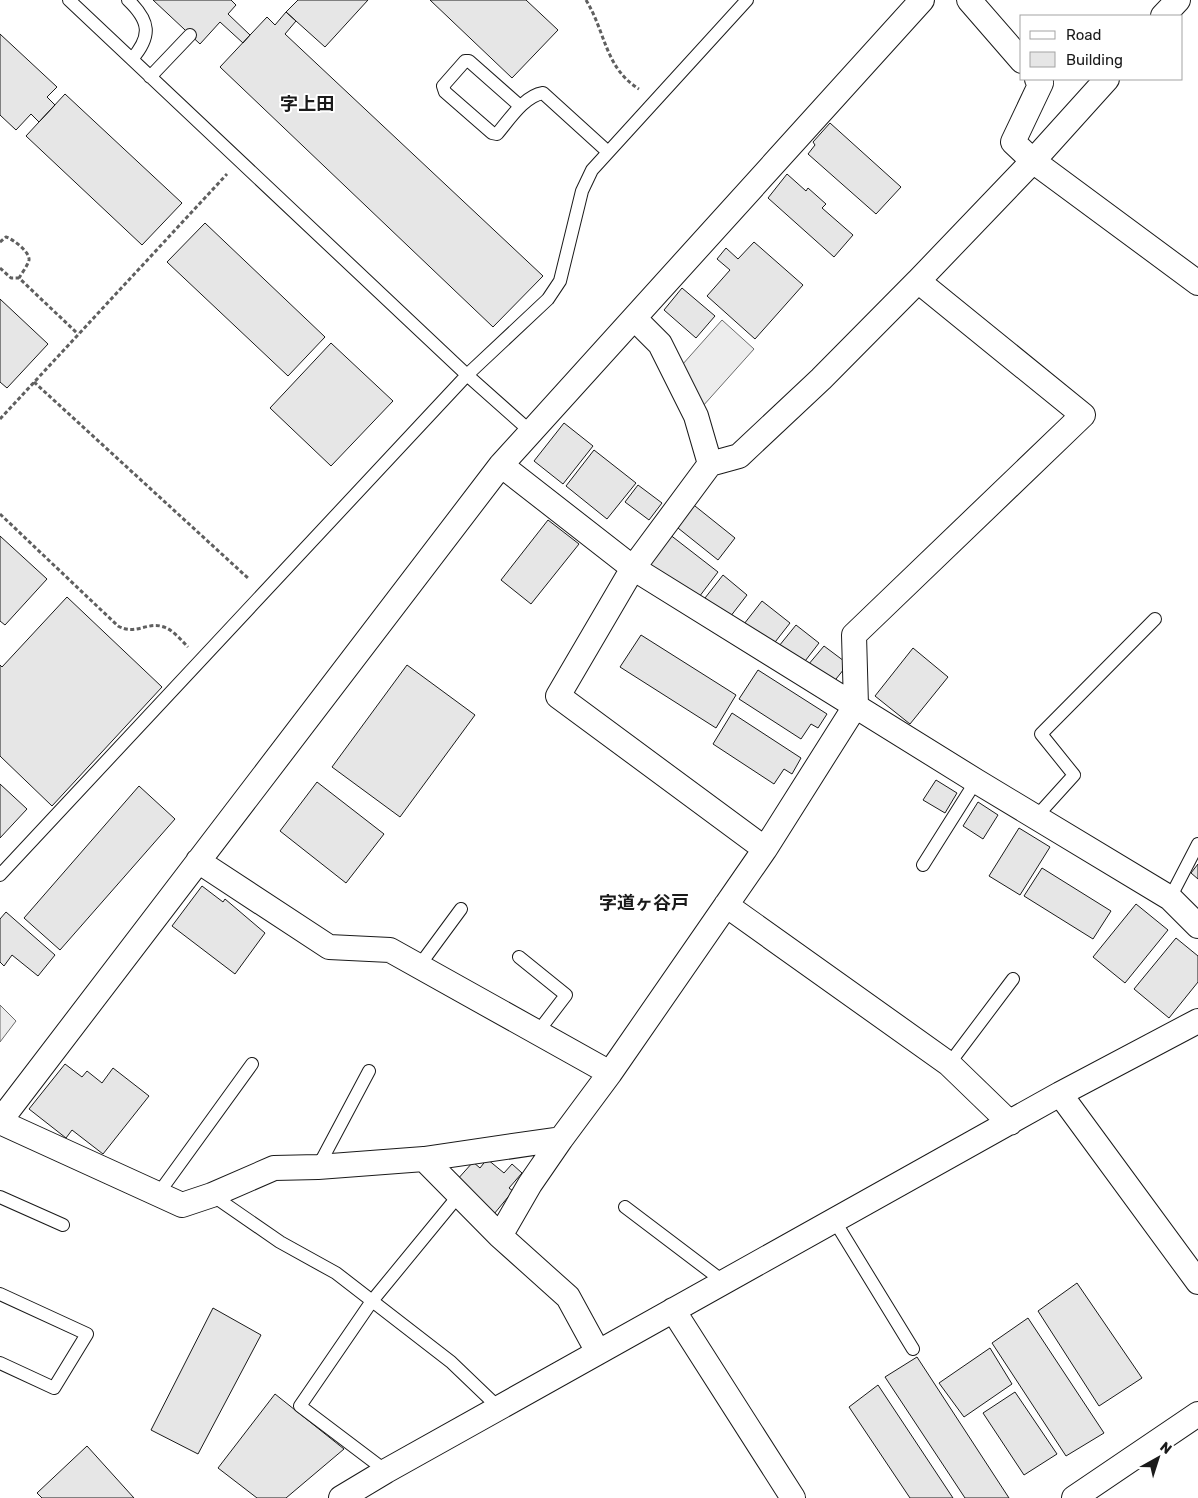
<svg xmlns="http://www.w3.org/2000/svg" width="1198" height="1498" font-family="Rubik,'Noto Sans JP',sans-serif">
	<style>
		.parking { fill: #ededed; stroke: #6a6a6a }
		.building { fill: #e6e6e6; stroke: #1a1a1a }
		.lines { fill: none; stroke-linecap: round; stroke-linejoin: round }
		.service-casing { stroke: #1a1a1a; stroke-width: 14 }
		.minor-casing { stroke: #1a1a1a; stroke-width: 26 }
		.path { stroke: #5f5f5f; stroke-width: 3; stroke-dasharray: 4 2.5; stroke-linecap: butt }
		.service { stroke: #fff; stroke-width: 12 }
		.minor { stroke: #fff; stroke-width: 24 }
		.labels { text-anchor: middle; stroke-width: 4; stroke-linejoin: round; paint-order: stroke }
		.neighbourhood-label { font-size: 18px; font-weight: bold; fill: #1a1a1a; stroke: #fff }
	</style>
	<rect width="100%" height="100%" fill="#fff"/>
	<!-- parking -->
	<path class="parking" d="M722,320L754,349L702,407L682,365Z
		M0,1005L16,1021L0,1042Z"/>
	<!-- building -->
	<path class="building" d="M153,0H231L236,5L228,14L250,35L243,43L220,22L200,44Z
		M298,0H368L325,47L286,12Z
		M430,0H526L558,30L512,78Z
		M286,12L296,21L285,34L543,276L493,327L220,67L267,17L275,25Z
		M0,34L57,87L47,97L55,105L39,122L31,114L16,130L0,115Z
		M65,94L182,203L142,245L26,136Z
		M830,123L901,187L876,214L808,154L815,145L813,142Z
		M787,174L806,191L808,188L826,204L822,208L853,235L834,257L768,198Z
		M205,223L325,337L288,376L167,262Z
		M754,242L803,285L755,339L707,296L730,270L717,259L726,248L738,259Z
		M682,288L715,316L696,338L664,310Z
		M0,299L48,344L7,388L0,382Z
		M331,343L393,401L331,466L270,408Z
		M564,423L593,446L563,484L534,461Z
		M594,450L636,483L607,519L566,486Z
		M638,485L662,503L649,520L625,502Z
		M690,502L735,538L718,560L673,524Z
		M548,520L579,544L531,604L501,580Z
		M669,534L718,572L696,601L647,562Z
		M0,536L47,579L5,625L0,621Z
		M723,575L747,595L730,617L705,598Z
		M67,597L162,687L52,806L0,756V665L2,667Z
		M762,601L790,623L772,646L744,624Z
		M796,625L819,643L802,665L779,646Z
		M641,635L736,695L716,728L620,667Z
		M824,646L848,664L832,684L808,665Z
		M913,648L948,677L910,724L875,696Z
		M407,665L475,715L400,817L332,767Z
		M758,670L827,714L818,728L811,724L801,739L739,699Z
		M732,713L801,758L792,774L784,769L774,784L713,744Z
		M936,780L957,793L945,813L923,800Z
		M317,782L384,834L346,883L280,831Z
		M0,784L27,809L0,838Z
		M139,786L175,819L60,950L24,918Z
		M978,802L998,815L983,839L963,826Z
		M1019,828L1050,847L1020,895L989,876Z
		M1198,864V879L1191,873Z
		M1042,868L1111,911L1093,939L1024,896Z
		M202,886L223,902L225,899L265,933L235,974L172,926Z
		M1136,904L1168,930L1125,983L1093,957Z
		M6,912L55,955L38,976L12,955L4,966L0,962V919Z
		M1176,938L1198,956V982L1169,1018L1134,989Z
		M65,1064L82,1077L87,1071L102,1083L113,1068L149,1096L103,1154L72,1130L66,1138L29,1109Z
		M487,1159L504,1173L512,1164L522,1173L509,1188L513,1191L494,1214L456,1181L473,1162L480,1168Z
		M1077,1283L1142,1378L1099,1406L1038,1311Z
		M213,1308L261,1335L198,1454L151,1430Z
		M1028,1318L1104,1433L1066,1456L992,1343Z
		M990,1348L1012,1384L964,1417L939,1383Z
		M917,1357L1009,1498H965L885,1377Z
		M878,1385L953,1498H910L849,1407Z
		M1015,1392L1057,1454L1024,1475L983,1413Z
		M275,1394L344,1449L286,1498H257L218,1468Z
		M87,1446L134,1498H42L37,1493Z"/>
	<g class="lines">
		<defs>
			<path id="service" d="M69,0L467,375L548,299L560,281L582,191L592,170L747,0
				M128,0C150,21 152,36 132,59
				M150,77L190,35
				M520,106L469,61H465L443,86L445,92L492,133L497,134C509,120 524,96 543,93L608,152
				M1036,817L1074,775L1041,734L1155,619
				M923,865L976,781
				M0,875L467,375L530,431
				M1170,898L1198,844
				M519,957L566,995L537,1033
				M419,966L461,909
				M949,1064L1013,979
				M318,1167L369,1071
				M158,1194L252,1064
				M212,1195L280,1242L336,1273L451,1362L499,1408
				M0,1197L63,1225
				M625,1207L724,1282
				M834,1220L913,1349
				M0,1294L87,1334L54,1388L0,1363
				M386,1471L300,1406L372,1301L459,1195"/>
			<path id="minor" d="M969,0L1022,61
				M1163,16L1178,0
				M1107,79L1033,161L1198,283
				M918,281L1083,415L854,635L856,705L765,849L558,696L633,568L710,464L739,456L821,379Z
				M918,281L1033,161L1013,142L1041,83L1037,79
				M635,319L660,344L696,416L710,464
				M501,465L633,568L976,781L1170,898L1198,926
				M198,861L329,947L390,950L610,1073
				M726,905L949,1064L1010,1123
				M1060,1094L1198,1282
				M0,1121L501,465L922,0
				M0,1122L182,1205L212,1195L274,1168L318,1167L424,1159L561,1139L610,1073L765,849
				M424,1159L500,1236L568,1297L598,1352
				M500,1236L530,1184L561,1139
				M673,1310L793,1498
				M341,1498L386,1471L1060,1094L1198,1021
				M1074,1498L1198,1414"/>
		</defs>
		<!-- service casing -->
		<use href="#service" class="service-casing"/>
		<!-- minor casing -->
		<use href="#minor" class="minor-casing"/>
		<!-- path -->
		<path class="path" d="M586,0C606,33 605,68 639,89
			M0,242L6,237C13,239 30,252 29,260C28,265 22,273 19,278
			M0,268L11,278H19L78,334
			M34,382L249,579
			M0,419L227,174
			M0,514L118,626C136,636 147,621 164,627C173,630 181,640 188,647"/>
		<!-- service -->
		<use href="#service" class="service"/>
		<!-- minor -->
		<use href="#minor" class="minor"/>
	</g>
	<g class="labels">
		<!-- neighbourhood labels -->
		<g class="neighbourhood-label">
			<text x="307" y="110">字上田</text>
			<text x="644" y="909">字道ヶ谷戸</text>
		</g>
	</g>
	<!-- legend -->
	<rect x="1020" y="15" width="162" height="65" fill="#ffffff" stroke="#a3a3a3"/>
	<rect x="1030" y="31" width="25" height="8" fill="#ffffff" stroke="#a3a3a3"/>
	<text x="1066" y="40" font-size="15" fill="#1a1a1a">Road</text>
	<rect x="1030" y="52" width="25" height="15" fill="#e6e6e6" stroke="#a3a3a3"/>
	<text x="1066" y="65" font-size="15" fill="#1a1a1a">Building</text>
	<!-- north arrow -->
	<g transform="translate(1158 1458) rotate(39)" stroke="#ffffff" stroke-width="4" paint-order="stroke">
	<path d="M0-4L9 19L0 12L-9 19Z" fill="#1a1a1a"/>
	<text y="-8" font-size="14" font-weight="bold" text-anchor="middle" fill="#1a1a1a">N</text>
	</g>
</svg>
